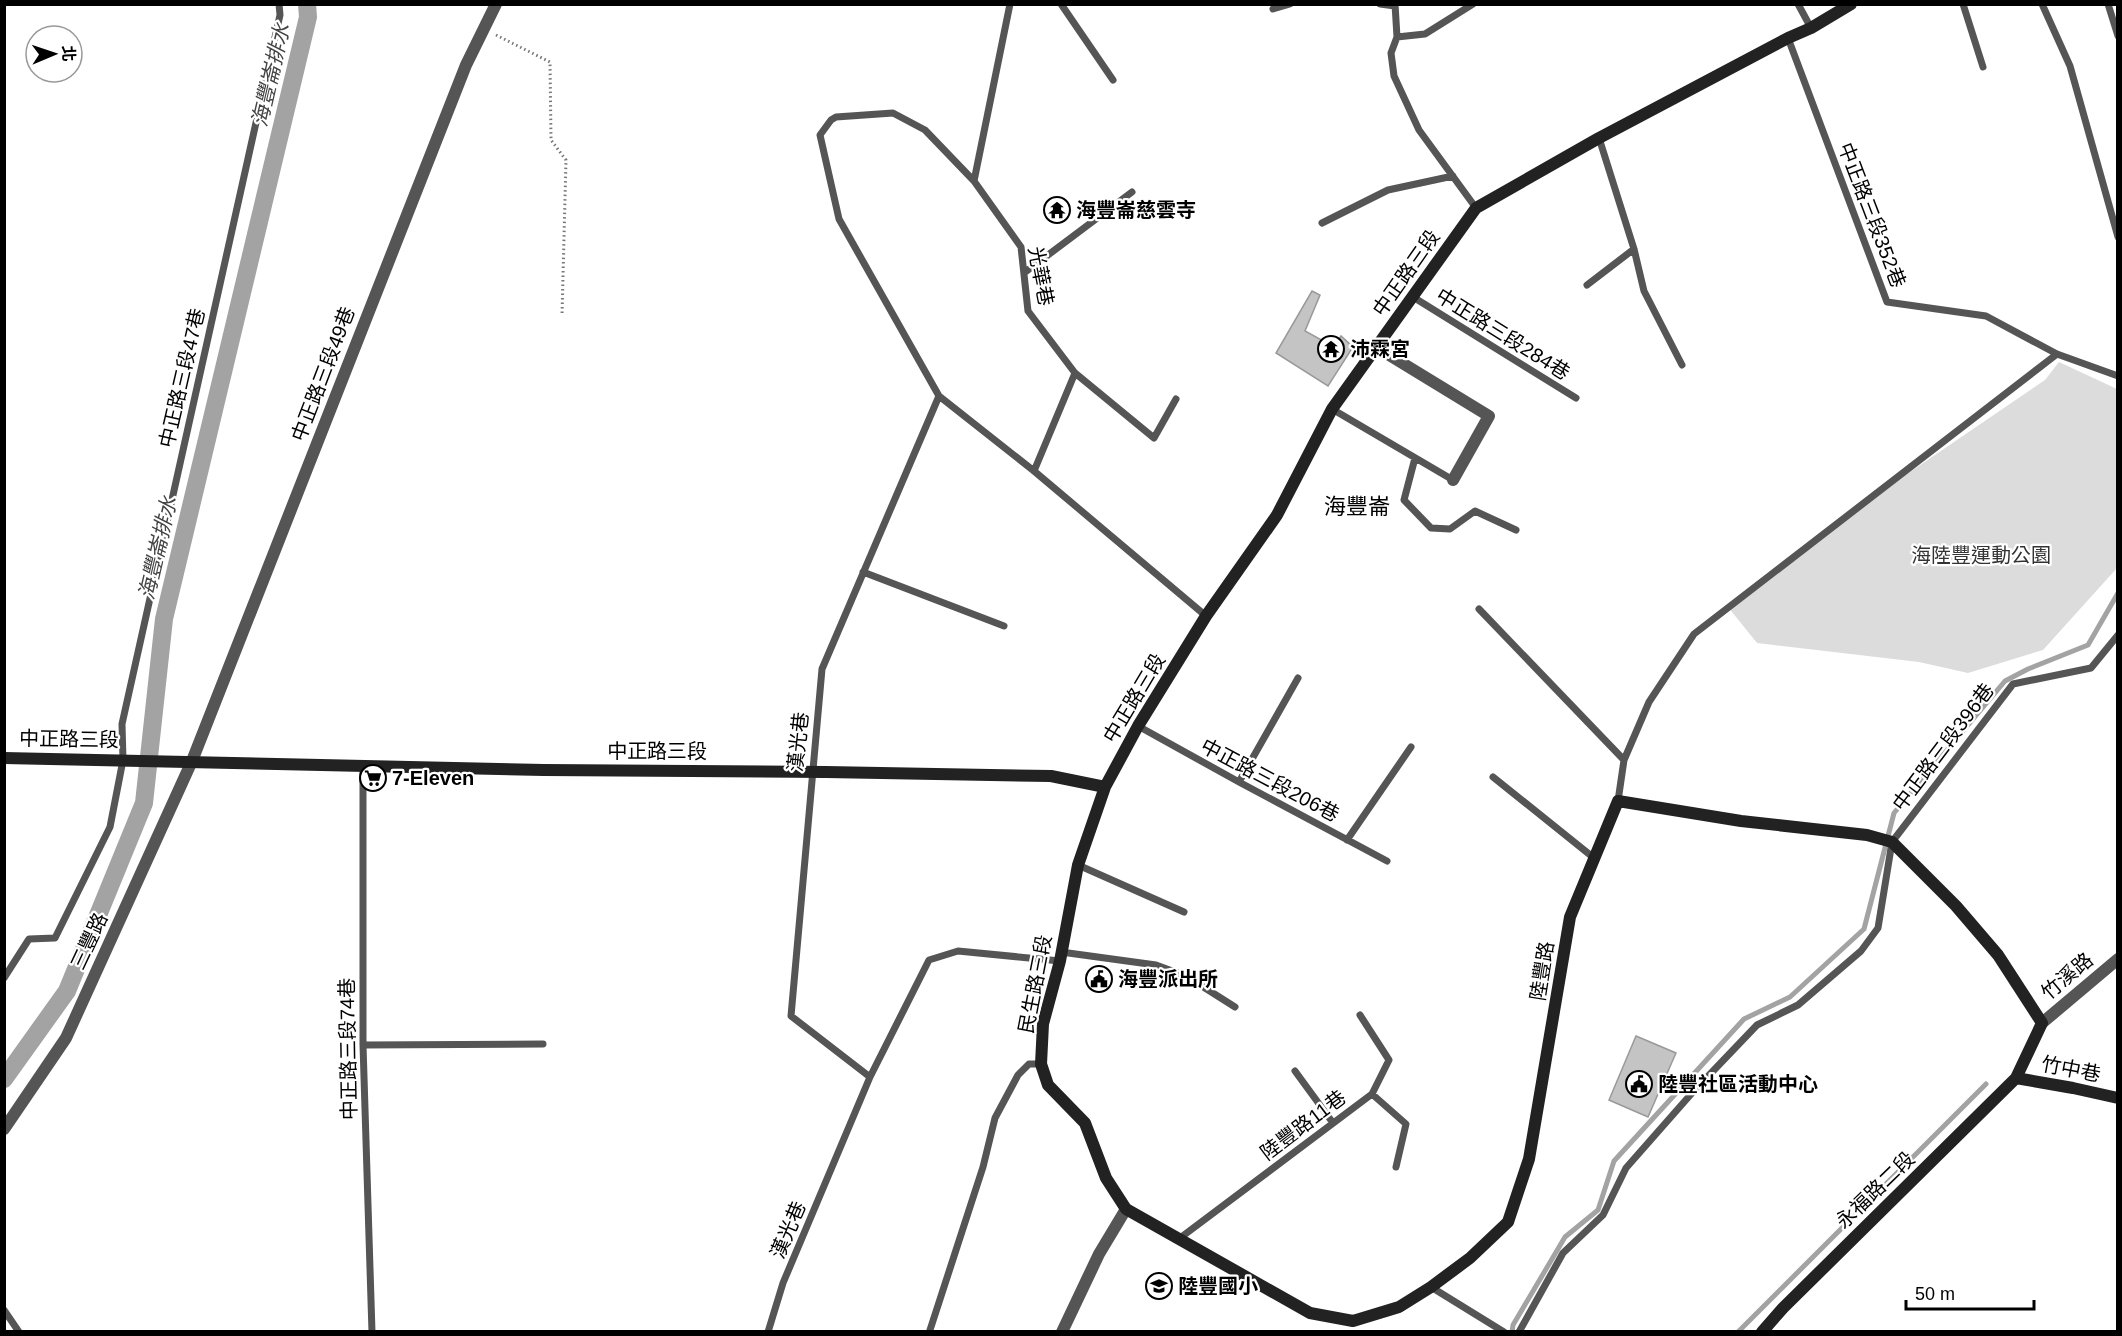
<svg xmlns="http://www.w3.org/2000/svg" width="2122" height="1336" font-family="Helvetica,'Noto Sans TC',sans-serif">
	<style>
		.green { fill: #dcdcdc }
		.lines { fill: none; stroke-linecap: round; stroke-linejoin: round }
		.stream { stroke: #a3a3a3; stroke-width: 5 }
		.canal { stroke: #a3a3a3; stroke-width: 18 }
		.building { fill: #c4c4c4; stroke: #999; stroke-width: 1.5 }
		.path { stroke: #777; stroke-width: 3; stroke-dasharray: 1.5 3; stroke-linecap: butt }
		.lane { stroke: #555; stroke-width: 7 }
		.street { stroke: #555; stroke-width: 12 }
		.secondary { stroke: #222; stroke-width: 12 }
		.labels { text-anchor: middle; stroke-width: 4.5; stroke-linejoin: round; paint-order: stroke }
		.poi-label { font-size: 20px; font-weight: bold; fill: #000; stroke: #fff; text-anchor: start }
		.street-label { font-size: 20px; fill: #000; stroke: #fff }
		.park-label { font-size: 20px; fill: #333; stroke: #fff }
		.water-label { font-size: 21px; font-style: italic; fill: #444; stroke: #fff }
		.quarter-label { font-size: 22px; fill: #000; stroke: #fff }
	</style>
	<rect width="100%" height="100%" fill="#fff"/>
	<!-- green -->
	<path class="green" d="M2059,362L2117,389V568L2043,650L1968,673L1919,662L1757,643L1728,607L1863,504L2045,380Z"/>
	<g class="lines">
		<!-- stream -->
		<path class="stream" d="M1512,1332L1513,1325L1565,1237L1598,1210L1614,1161L1744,1019L1790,997L1864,929L1894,813L2005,681L2028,669L2088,645L2118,593
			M1738,1332L1986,1084"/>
		<!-- canal -->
		<path class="canal" d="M4,1079L67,991L144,803L164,619L308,17L307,4"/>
	</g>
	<!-- building -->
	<path class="building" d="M1312,291L1320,295L1305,331L1334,347L1341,336L1353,347L1328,386L1276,353Z
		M1636,1036L1676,1053L1648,1117L1609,1100Z"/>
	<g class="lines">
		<!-- path -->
		<path class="path" d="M496,35L550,62L551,140L566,160L562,316"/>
		<!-- lane -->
		<path class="lane" d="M1010,4L974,181L1021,247L1028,311L1075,373L1154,438L1176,399
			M1061,4L1113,80
			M1380,4L1395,6
			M1395,4L1397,37L1391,53L1394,76L1419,130L1476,208
			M1798,4L1811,28
			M1963,4L1983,67
			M2042,4L2070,66L2118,237
			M2108,4L2118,36
			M1273,9L1290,4
			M1397,37L1425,34L1473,4
			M1788,38L1887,302L1986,316L2057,354L2118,376
			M1599,138L1634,249L1644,291L1682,365
			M974,181L925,130L893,113L836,117L831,120L820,135L839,219L939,396L1034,471L1206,616
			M1322,223L1388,190L1453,176
			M1024,273L1132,192
			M1587,285L1634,249
			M1413,297L1576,398
			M1332,409L1453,480
			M1415,458L1404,500L1431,528L1450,529L1475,511L1516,530
			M1034,471L1075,373
			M863,572L1004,626
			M1479,609L1624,760
			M1138,726L1239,782L1387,861
			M363,765V1045L372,1332
			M1493,777L1594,858
			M1239,782L1298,678
			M1618,801L1624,760L1649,702L1694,634L2057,354
			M1347,840L1411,747
			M1078,865L1184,912
			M1061,952L1156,965L1186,976L1235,1007
			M4,978L29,939L55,938L110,827L123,760L122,724L280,15L279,4
			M363,1045L543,1044
			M1295,1071L1333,1123
			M870,1077L791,1016L822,669L939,396
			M1372,1094L1406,1124L1396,1167
			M1180,1238L1372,1094L1389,1060L1360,1015
			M1431,1287L1504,1332
			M4,1310L19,1332
			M930,1330L983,1167L995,1118L1018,1075L1029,1064H1041
			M768,1332L783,1283L870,1077L929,960L958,951L1060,961
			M1519,1332L1563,1253L1603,1215L1626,1168L1692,1093L1757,1025L1798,1005L1861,951L1878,928L1892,842L2013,684L2091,668L2118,635"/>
		<!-- street -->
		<path class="street" d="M1376,347L1489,416L1453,480
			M2042,1023L2118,959
			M4,1129L66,1038L192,761L466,65L496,4
			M1062,1332L1099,1254L1126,1209"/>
		<!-- secondary -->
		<path class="secondary" d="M4,758L544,770L826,772L1051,776L1105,787
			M2016,1078L2073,1088L2118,1098
			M1762,1332L1783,1308L2016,1078L2042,1023L1998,955L1956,906L1892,842L1867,835L1741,821L1618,801L1570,917L1529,1159L1508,1222L1470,1258L1431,1287L1399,1307L1353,1321L1310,1313L1126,1209L1106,1178L1085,1123L1048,1085L1041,1064L1043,1024L1060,961L1078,865L1105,787L1138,726L1206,616L1277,515L1332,409L1476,208L1599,138L1788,38L1811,28L1851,4"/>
	</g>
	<!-- icons -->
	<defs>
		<symbol id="temple-ring" viewBox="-11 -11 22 22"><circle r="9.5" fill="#fff" stroke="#000" stroke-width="1.5"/><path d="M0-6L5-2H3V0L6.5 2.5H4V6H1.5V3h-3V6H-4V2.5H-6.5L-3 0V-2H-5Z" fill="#000"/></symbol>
		<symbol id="supermarket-ring" viewBox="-11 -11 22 22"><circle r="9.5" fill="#fff" stroke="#000" stroke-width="1.5"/><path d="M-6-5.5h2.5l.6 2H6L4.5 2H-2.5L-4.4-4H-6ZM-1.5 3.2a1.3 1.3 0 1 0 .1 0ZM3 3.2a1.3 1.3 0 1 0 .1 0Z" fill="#000"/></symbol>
		<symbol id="civic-ring" viewBox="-11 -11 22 22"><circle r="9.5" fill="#fff" stroke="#000" stroke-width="1.5"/><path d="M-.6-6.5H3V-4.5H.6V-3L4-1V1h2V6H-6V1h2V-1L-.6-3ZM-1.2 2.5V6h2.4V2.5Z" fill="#000"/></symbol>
		<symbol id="school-ring" viewBox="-11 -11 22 22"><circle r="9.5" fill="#fff" stroke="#000" stroke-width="1.5"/><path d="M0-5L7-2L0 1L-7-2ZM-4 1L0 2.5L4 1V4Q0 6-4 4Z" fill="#000"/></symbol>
	</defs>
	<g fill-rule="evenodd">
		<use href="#temple-ring" x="1042" y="195" width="30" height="30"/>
		<use href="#temple-ring" x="1316" y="334" width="30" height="30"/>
		<use href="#supermarket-ring" x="358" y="763" width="30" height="30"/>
		<use href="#civic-ring" x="1084" y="964" width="30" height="30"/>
		<use href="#civic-ring" x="1624" y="1069" width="30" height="30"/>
		<use href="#school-ring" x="1144" y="1271" width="30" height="30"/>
	</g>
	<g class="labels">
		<!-- poi labels -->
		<g class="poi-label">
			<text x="1076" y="217">海豐崙慈雲寺</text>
			<text x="1350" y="356">沛霖宮</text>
			<text x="392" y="785">7-Eleven</text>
			<text x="1118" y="986">海豐派出所</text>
			<text x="1658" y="1091">陸豐社區活動中心</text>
			<text x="1178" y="1293">陸豐國小</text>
		</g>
		<!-- street labels -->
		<g class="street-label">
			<text transform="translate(1872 215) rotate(69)" y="7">中正路三段352巷</text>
			<text transform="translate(1406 273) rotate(-55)" y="7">中正路三段</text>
			<text transform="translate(1041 276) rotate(79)" y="7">光華巷</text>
			<text transform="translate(1503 334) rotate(32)" y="7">中正路三段284巷</text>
			<text transform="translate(323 374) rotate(-69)" y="7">中正路三段49巷</text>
			<text transform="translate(182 378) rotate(-77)" y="7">中正路三段47巷</text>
			<text transform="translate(1134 698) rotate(-59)" y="7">中正路三段</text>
			<text transform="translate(69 739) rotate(1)" y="7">中正路三段</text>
			<text transform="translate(798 742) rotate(-84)" y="7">漢光巷</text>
			<text transform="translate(1943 747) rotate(-53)" y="7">中正路三段396巷</text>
			<text x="657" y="758">中正路三段</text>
			<text transform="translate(1270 780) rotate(28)" y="7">中正路三段206巷</text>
			<text transform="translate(89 941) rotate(-65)" y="7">三豐路</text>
			<text transform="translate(1542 971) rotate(-81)" y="7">陸豐路</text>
			<text transform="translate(2067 976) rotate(-40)" y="7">竹溪路</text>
			<text transform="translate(1035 984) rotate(-79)" y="7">民生路三段</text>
			<text transform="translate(348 1049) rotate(-91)" y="7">中正路三段74巷</text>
			<text transform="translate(2071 1069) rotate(11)" y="7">竹中巷</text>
			<text transform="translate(1303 1125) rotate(-37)" y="7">陸豐路11巷</text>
			<text transform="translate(1875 1190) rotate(-44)" y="7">永福路二段</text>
			<text transform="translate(788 1230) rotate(-67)" y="7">漢光巷</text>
		</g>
		<!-- park labels -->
		<g class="park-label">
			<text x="1981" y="562">海陸豐運動公園</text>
		</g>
		<!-- water labels -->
		<g class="water-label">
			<text transform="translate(271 75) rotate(-77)" y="7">海豐崙排水</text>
			<text transform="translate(158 548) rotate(-77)" y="7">海豐崙排水</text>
		</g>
		<!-- quarter labels -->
		<g class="quarter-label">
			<text x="1357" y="514">海豐崙</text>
		</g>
	</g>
	<!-- border -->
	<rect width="2122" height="1336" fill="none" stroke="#000000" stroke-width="12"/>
	<!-- north arrow -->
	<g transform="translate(54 54) rotate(88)"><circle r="28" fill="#ffffff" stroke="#999999" stroke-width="1.5"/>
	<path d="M0-4.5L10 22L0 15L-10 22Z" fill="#000000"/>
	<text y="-9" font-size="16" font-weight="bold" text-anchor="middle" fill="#000000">北</text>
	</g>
	<!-- scale -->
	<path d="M1906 1300v9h128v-9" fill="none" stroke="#000000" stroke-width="3"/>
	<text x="1915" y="1300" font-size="18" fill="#000000" stroke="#ffffff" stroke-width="4.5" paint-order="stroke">50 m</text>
</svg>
